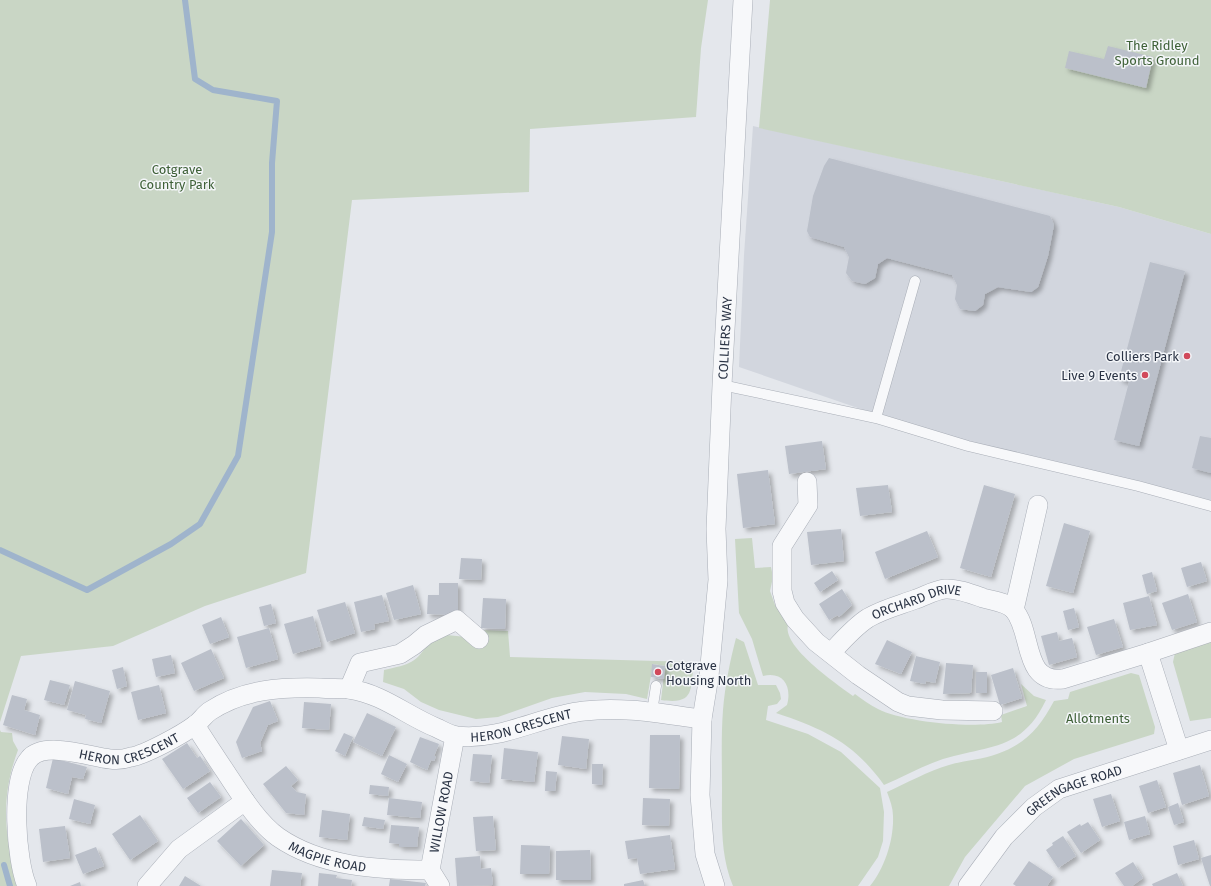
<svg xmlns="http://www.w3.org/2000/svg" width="1211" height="886" font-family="'Fira Sans',sans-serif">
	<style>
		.built { fill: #d2d6de }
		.green { fill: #c9d6c5 }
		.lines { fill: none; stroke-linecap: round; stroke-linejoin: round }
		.stream { stroke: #9fb4cc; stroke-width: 6 }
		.building { fill: #bbc0ca; filter: url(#shadow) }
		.service-casing { stroke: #a9aeb7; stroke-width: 11 }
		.minor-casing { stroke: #a9aeb7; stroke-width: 20 }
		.service { stroke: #f7f8fa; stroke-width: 10 }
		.minor { stroke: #f7f8fa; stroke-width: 19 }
		.poi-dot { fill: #d1495b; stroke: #f4f6f9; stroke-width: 1.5 }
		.labels { text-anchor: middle; stroke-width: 3; stroke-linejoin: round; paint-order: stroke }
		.park-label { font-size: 13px; fill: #3f6138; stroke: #f4f6f9 }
		.street-label { font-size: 13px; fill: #2b3445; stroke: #f4f6f9 }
		.poi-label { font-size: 13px; fill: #2b3445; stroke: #f4f6f9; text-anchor: end }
	</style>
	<defs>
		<filter id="shadow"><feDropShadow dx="3.5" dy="3.5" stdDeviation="2" flood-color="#0004"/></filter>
	</defs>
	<rect width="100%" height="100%" fill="#e4e7ec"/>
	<!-- built -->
	<path class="built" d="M753,126L1119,207L1211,234V506L968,446L739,367L744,255Z"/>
	<!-- green -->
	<path class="green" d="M0,0H708L701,48L696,117L530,129L529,192L352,200L306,573L205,606L113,646L21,656L0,722Z
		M770,0H1211V234L1119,207L759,128Z
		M752,538L755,568L771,567L773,577L770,591L775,605L780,610L788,625C782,647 837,684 853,696L855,694C862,699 870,705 878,709C903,722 974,729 1002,722L1001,715L1027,706L1021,684L1034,696L1046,700C1022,751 989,745 943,759C922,766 903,777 884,785C854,743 824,729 776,713L787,705C792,687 784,671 763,676L752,639L739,613L735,539Z
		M481,630L508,631L510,657L694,662C690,689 696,705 661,700L665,666L653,664L647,699L626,694L585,692L552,698L498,717L476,719L439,710L421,702L404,689L383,682L384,670C410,664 416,664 430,640L447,635L466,637Z
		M1211,635V718L1190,721L1173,662L1176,648Z
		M736,638L744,642L758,685H776L780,693L781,699L777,704L768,706L766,720L808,734L841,752L880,788L884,812L883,841L878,857L858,886H733C720,855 722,822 722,789C722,763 721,736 723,710C725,686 730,661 736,638Z
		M1131,673L1139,675L1155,727L1154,734L1074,759L1025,786L965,857L949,886H870C885,868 894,839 893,816C893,808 890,800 887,792C907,783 928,771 949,765C965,760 982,760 997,754C1026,744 1040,727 1054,701L1068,699L1070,692Z
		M0,730L1,732L12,733L13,741L18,750C0,798 4,838 19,886H0Z"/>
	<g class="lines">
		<!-- stream -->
		<path class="stream" d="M0,550L87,590L171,544L200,524L238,456L272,232V163L277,101L213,90L195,79L185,0
			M4,865L10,886"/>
	</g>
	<!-- building -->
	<path class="building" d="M1108,46L1153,57L1146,88L1065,68L1069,51L1104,59Z
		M829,158L1050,216L1054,225L1048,256L1038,287L1031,292L998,287L985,294L983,305L975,311L960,309L955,299L957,285L952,275L887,258L878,264L875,278L865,284L852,281L846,273L849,257L844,247L810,237L807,231L813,196L824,166Z
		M1150,262L1185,271L1139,446L1114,440L1129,382L1119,379Z
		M1200,436L1211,438V473L1192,468Z
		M822,441L826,469L789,474L785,446Z
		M768,470L775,524L743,528L737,474Z
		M888,485L892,512L860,516L856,488Z
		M984,485L1015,494L991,577L960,568Z
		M1064,523L1090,531L1073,593L1046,586Z
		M841,529L844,561L811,565L807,532Z
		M927,531L938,557L885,579L875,552Z
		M461,558L482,559L481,580L459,579Z
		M1201,562L1207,581L1187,587L1181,568Z
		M832,571L838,580L820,592L814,583Z
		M1152,572L1157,591L1147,594L1142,575Z
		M439,583H458V615L427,614L428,595H439Z
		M413,585L421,614L394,620L386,593Z
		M842,589L852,605L839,617L838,615L829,620L819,604Z
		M1188,594L1197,622L1172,630L1162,603Z
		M382,595L389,621L374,624L375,629L361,632L354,602Z
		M1149,596L1157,625L1130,630L1123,603Z
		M483,598L506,599L505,629L481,628Z
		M345,602L355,633L327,642L317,610Z
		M271,604L276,623L264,626L259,607Z
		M1074,608L1079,627L1068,630L1063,611Z
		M313,616L321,646L293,654L284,624Z
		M221,617L229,637L210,644L202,625Z
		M1114,619L1123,647L1096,655L1087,627Z
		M269,628L278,659L246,668L237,637Z
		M1057,632L1059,641L1072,638L1077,657L1049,665L1041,636Z
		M887,640L912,652L901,674L875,664Z
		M211,649L224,678L194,691L181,663Z
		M171,655L175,673L156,677L152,659Z
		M916,656L940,662L935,683L926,681L925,684L910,681Z
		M946,663L973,665L971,693L943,694Z
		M652,664L665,666L664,679L651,677Z
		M123,667L127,686L117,689L112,670Z
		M1013,668L1022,698L1000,705L991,675Z
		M976,672H987V693H976Z
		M50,680L70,685L64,705L44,700Z
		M75,681L110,691L101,723L85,719L86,715L67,710Z
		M159,685L166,713L138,720L131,692Z
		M12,695L27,699L24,710L40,715L35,735L3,725Z
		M270,701L278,721L268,725L260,743L262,751L242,758L236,742L253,707Z
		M304,702L331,704L329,730L302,728Z
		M367,713L396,727L382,756L353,742Z
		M344,733L353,737L345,756L335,751Z
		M650,735H680L679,789L649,788Z
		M562,736L589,739L586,769L558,765Z
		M420,737L439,744L434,756H436L434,761L431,760L427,770L410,762Z
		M187,743L197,758L200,756L210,771L183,789L162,759Z
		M504,748L538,752L534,782L501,779Z
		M473,754L492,755L489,783L470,781Z
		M389,755L407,764L398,782L381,774Z
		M53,758L87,767L83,779L72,777L68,794L46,788Z
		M592,764H603L602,785L592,784Z
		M1200,765L1209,796L1182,805L1173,773Z
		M286,766L298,780L291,786L297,792L306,794L304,815L286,813L263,784Z
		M546,771L557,772L555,791H545Z
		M1157,780L1166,807L1148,813L1139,786Z
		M210,782L221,797L198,813L187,798Z
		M370,785L389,787L388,796L369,794Z
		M1111,794L1120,821L1102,827L1093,799Z
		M389,798L422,802L420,818L387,815Z
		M643,798L670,799L669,826L642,825Z
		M74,799L95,805L90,824L69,819Z
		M1178,803L1184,822L1174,825L1168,807Z
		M322,810L350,814L347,840L319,837Z
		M140,815L158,841L130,860L112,834Z
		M493,816L496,850L476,851L473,817Z
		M1145,816L1150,834L1129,840L1124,822Z
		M364,817L385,820L383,829L362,826Z
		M241,819L264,845L241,866L217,841Z
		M1088,822L1100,840L1081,853L1067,832L1080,824L1081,826Z
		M391,825L419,827L417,847H399V844L389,843Z
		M65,826L70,858L43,862L39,829Z
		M670,835L675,869L640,874L637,858L628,859L625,841Z
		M1063,836L1076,856L1058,868L1046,850L1053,845L1052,843Z
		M1194,840L1199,859L1178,865L1173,846Z
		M521,845L550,846L549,874H520Z
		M96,847L104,866L83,874L75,855Z
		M590,850L591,880H556V851Z
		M1211,855V886H1210L1201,858Z
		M480,856L481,869L491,868L493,885L457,886L455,858Z
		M1029,861L1053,877L1047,886H1016L1013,884Z
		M1133,862L1143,878L1132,886H1124L1115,873Z
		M272,870L302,873L300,886H270Z
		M319,873L337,875L336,878L352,880L351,886H318Z
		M1177,873L1183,886H1153L1152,884Z
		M185,876L201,886H179Z
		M390,879L426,883L425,886H389Z
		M643,880L645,886H624V884Z
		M80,882L81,886H70Z"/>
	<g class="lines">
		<defs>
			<path id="service" d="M722,385L876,418L968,446L1138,486L1211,506
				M876,418L915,281
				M652,712L656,686"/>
			<g id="minor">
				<path d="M807,482L808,505L782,546V591L785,603L795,619L816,642L858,675L898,702L908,706L942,710L993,711"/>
				<path d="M1014,610L1038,505"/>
				<path id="s1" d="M831,653C842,641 854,627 868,618C883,609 900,605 916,599C925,596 935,590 945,589C957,588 972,594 983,598C993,601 1007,602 1014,610C1033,632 1022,684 1063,679L1148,653L1211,632"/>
				<path d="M1148,653L1179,750"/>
				<path d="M349,689L360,663L400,654L414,645L426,635L457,620L479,639"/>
				<path id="s2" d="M195,725C205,741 215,756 225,771C239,792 257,822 278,837C321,867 379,870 430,870"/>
				<path id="s3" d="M27,886C16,860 10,781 29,759C44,740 90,757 110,759C117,760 125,759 131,757C145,755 183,734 195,725C201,721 204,715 210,711C243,689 281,687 320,688C329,689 340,688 349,689C383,694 407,716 437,728C443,731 450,735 457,736C502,741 540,716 584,711C623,706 663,714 702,719"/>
				<path d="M147,886L179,849L245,801"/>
				<path id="s4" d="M440,886L430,870L455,736"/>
				<path id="s5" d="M715,886L705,854L700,795L702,719L709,676L718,580L716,529L722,385L743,0"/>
				<path id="s6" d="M968,886L1004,837L1034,807L1059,789L1211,740"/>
			</g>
		</defs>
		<!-- service casing -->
		<use href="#service" class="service-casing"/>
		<!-- minor casing -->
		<use href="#minor" class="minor-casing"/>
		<!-- service -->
		<use href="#service" class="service"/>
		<!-- minor -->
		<use href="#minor" class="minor"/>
	</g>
	<!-- markers -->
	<g class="poi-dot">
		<circle cx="1187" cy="356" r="4"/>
		<circle cx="1145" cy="375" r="4"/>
		<circle cx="658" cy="672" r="4"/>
	</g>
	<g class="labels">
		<!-- park labels -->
		<g class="park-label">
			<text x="1157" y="50">The Ridley<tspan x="1157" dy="15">Sports Ground</tspan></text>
			<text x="177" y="174">Cotgrave<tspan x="177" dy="15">Country Park</tspan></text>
			<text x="1098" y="723">Allotments</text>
		</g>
		<!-- street labels -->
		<g class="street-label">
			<text dy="5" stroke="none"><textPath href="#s5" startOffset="551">COLLIERS WAY</textPath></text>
			<text dy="5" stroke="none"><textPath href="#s1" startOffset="103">ORCHARD DRIVE</textPath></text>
			<text dy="5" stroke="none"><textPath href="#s3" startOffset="655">HERON CRESCENT</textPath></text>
			<text dy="5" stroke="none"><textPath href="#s3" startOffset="235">HERON CRESCENT</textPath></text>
			<text dy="5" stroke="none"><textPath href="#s6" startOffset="147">GREENGAGE ROAD</textPath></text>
			<text dy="5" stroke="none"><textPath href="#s4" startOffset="78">WILLOW ROAD</textPath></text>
			<text dy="5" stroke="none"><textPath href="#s2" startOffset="194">MAGPIE ROAD</textPath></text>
		</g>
		<!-- poi labels -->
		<g class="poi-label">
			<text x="1179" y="361">Colliers Park</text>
			<text x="1137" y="380">Live 9 Events</text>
			<text x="666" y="670" text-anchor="start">Cotgrave<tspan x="666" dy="15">Housing North</tspan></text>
		</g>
	</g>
</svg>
